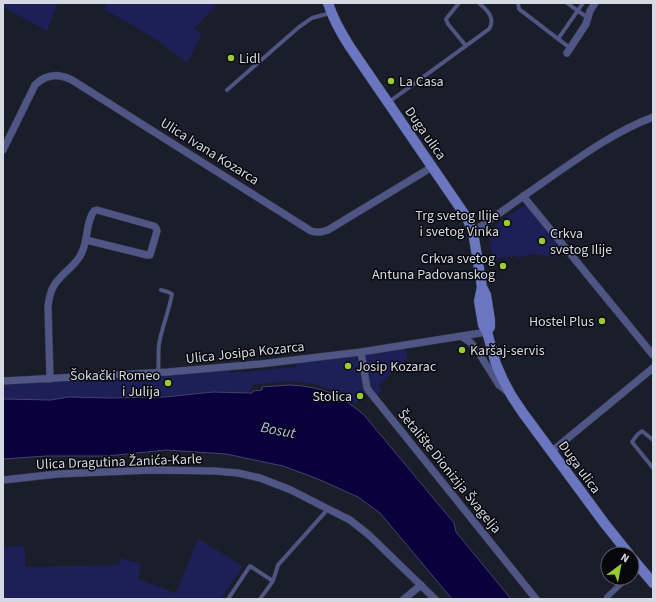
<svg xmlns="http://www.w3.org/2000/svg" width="656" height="602" font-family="'Source Sans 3',sans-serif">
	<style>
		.green { fill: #1d1f57 }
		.water { fill: #09003c; stroke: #47416e }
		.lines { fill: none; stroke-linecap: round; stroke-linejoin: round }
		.service-casing { stroke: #343744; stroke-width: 4.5 }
		.pedestrian-casing { stroke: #343744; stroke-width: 6 }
		.minor-casing { stroke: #343744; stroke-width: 8 }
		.secondary-casing { stroke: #343744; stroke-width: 11 }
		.service { stroke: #4f5685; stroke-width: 3.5 }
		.pedestrian { stroke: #4f5685; stroke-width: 5.5 }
		.minor { stroke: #4f5685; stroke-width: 7 }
		.secondary { stroke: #6b76c1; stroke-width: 10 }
		.poi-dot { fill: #9acb34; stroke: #07070d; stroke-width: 1.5 }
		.labels { text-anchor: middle; stroke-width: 3; stroke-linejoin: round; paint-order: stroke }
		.poi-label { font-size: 14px; fill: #d7d9e2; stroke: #07070d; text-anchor: start }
		.street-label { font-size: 14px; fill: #d7d9e2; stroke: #07070d }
		.water-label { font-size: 15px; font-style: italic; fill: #afbaf4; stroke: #07070d }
	</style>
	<rect width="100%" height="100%" fill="#1a1d2a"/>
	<!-- green -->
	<path class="green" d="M3,3H58L47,31L3,7Z
		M107,3H218L194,29L202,34L187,63L154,38L104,9Z
		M527,204L564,248L554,256L552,257L533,254L517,258L516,256L494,259C492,254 490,247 490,241C489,224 515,211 527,204Z
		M405,348L406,349L408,358L379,385L382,391L377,395L370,386L365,357L368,354Z
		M356,356L360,359L366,392L356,404C339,392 321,383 299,382C284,381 268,383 253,385L248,393L213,392L165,397L109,398L68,397L51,400L3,399V384L230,369V373L296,367L297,362Z
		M199,539L243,566L221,599H3V569H4L3,547L24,546L26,567L119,565L120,558L141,564L138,579L176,593L196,543Z"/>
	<!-- water -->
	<path class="water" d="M290,385C323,387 339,394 364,415L454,523L456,532L511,599H452L380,513L358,497L318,479L283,466L226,454L166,450L107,456H46L3,459V399L51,400L68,397L109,398L165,397L213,392L248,393H252L253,391L262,390V387Z"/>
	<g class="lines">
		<defs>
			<path id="service" d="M459,3L446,19L448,24L466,46
				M518,3L519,9L570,48
				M567,3L588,18
				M558,39L583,3
				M227,90L299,27L312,18L330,13
				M389,102L489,29C496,18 487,10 479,3
				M158,373C159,363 158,353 159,344C162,327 169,311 172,294L168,292L161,290
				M653,440L642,431L637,435L632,442L653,468
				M228,599L250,566L273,581
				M260,599L273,581L278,565L328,509"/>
			<path id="pedestrian" d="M632,573L639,566
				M607,597L627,578"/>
			<path id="minor" d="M567,53L586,24L590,11L595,3
				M3,150L35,85C46,74 58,73 72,80L311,231C318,233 322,232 328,230L432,167
				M523,196L653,355
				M473,232C502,211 531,191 561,170C590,150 619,130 653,117
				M461,336L470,342L477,350L499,385L508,392
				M361,352L367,388L369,391L536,599
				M50,379L48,307C50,286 56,281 71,267C75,263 80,258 82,252C88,240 86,221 94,211L97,210L154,226L156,228L157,231L150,255H147L86,240
				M3,381L168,372L260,364L361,352L487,332
				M551,452L653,368
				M3,480L58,474L152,470L215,471L238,473L260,478L291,490L328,509L350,520L369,535L435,599
				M404,599L421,585"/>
			<path id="secondary" d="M328,3C333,19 341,33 350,47L467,218L473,232L482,287L486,295L490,320V327L487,332
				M482,287L479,301L483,325L487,332L496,364L503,380L511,395L523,413L605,524L629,554
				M632,558L653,583"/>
		</defs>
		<!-- service casing -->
		<use href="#service" class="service-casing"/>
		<!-- pedestrian casing -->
		<use href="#pedestrian" class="pedestrian-casing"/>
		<!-- minor casing -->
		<use href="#minor" class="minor-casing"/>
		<!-- secondary casing -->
		<use href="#secondary" class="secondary-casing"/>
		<!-- service -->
		<use href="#service" class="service"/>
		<!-- pedestrian -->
		<use href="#pedestrian" class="pedestrian"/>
		<!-- minor -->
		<use href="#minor" class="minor"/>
		<!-- secondary -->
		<use href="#secondary" class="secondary"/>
	</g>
	<!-- markers -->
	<g class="poi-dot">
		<circle cx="231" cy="58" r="4"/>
		<circle cx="391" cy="81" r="4"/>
		<circle cx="507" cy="223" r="4"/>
		<circle cx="542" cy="241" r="4"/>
		<circle cx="503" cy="266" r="4"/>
		<circle cx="602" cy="321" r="4"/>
		<circle cx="462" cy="350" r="4"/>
		<circle cx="348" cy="366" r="4"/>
		<circle cx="168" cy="383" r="4"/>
		<circle cx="360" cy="396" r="4"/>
	</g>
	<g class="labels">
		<!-- poi labels -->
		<g class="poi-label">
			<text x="239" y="63">Lidl</text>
			<text x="399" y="86">La Casa</text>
			<text x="499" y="220" text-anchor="end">Trg svetog Ilije<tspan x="499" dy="16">i svetog Vinka</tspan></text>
			<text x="550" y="238">Crkva<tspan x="550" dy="16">svetog Ilije</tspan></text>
			<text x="495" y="263" text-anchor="end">Crkva svetog<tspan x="495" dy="16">Antuna Padovanskog</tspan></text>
			<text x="594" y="326" text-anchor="end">Hostel Plus</text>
			<text x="470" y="355">Karšaj-servis</text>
			<text x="356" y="371">Josip Kozarac</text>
			<text x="160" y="380" text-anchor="end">Šokački Romeo<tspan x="160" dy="16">i Julija</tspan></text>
			<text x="352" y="401" text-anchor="end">Stolica</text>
		</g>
		<!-- street labels -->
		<g class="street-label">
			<text transform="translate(426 133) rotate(55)" y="5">Duga ulica</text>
			<text transform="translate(210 151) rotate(32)" y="5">Ulica Ivana Kozarca</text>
			<text transform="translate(245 352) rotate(-6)" y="5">Ulica Josipa Kozarca</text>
			<text transform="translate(119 461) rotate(-2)" y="5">Ulica Dragutina Žanića-Karle</text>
			<text transform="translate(580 467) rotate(54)" y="5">Duga ulica</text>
			<text transform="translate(450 471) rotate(51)" y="5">Šetalište Dionizija Švagelja</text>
		</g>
		<!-- water labels -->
		<g class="water-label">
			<text transform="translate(278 430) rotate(11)" y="5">Bosut</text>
		</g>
	</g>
	<!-- border -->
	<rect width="656" height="602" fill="none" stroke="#d7d9e2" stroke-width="8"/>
	<!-- north arrow -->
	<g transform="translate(620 566) rotate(32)"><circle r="19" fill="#07070d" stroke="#5a5b62"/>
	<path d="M0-3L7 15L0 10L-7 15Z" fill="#9acb34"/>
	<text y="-6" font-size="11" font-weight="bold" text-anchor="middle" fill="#d7d9e2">N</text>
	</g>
</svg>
